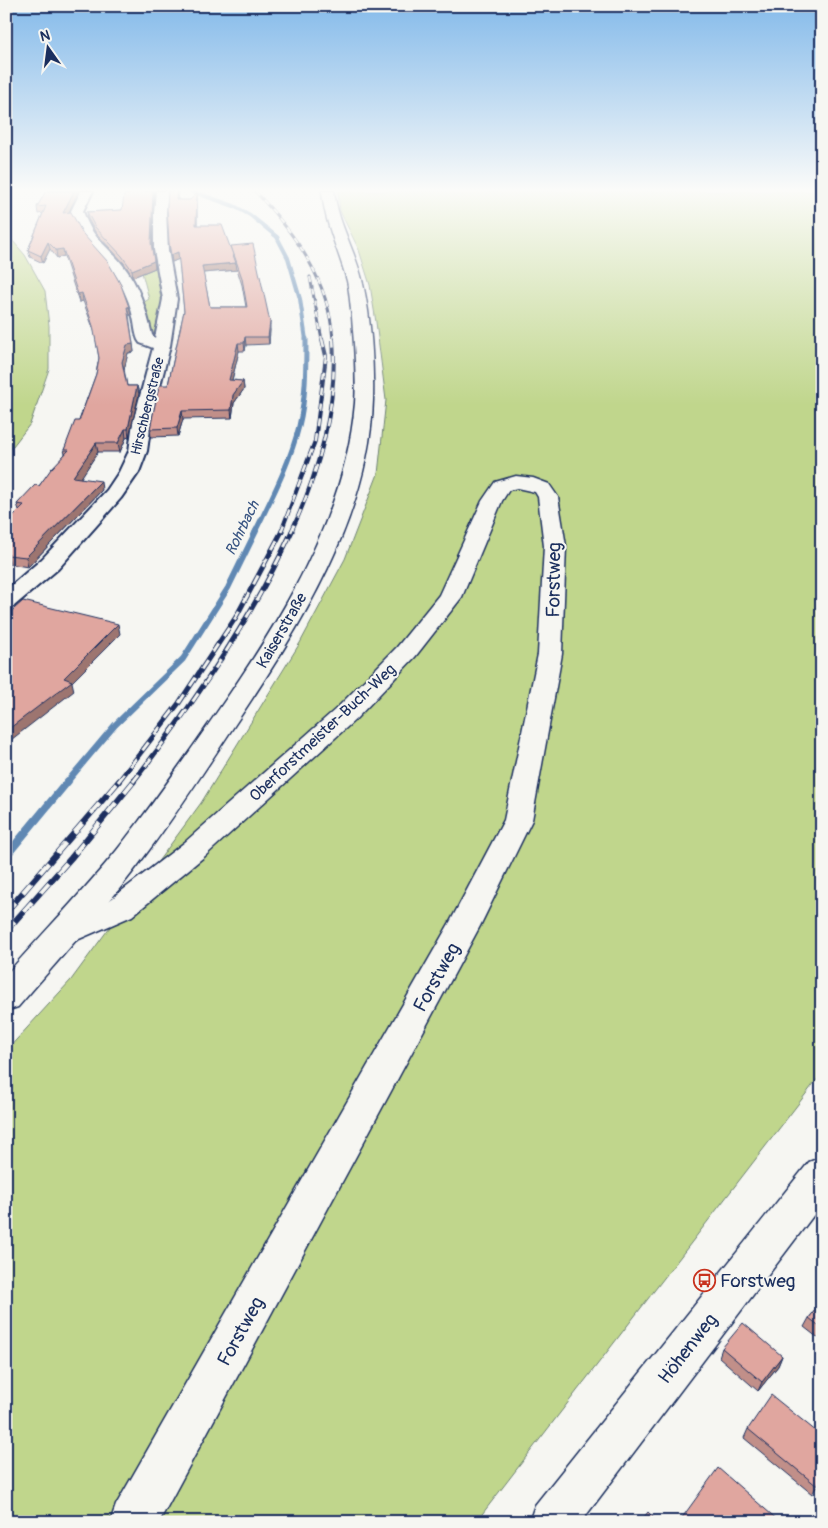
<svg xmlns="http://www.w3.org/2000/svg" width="828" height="1528" font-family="Pangolin,sans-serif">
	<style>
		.green { fill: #c0d68c; stroke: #6e8275 }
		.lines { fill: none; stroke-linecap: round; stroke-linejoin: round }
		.stream-far3 { stroke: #6088b3; stroke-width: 4 }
		.stream-far2 { stroke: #6088b3; stroke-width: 5 }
		.stream-far1 { stroke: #6088b3; stroke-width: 6 }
		.stream { stroke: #6088b3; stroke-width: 8 }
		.minor-casing { stroke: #1b2f5e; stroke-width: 4 }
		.tertiary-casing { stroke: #1b2f5e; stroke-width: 3 }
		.secondary-casing { stroke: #1b2f5e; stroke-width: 3 }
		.minor { fill: #f6f6f2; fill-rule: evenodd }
		.tertiary { fill: #f6f6f2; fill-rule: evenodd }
		.secondary { fill: #f6f6f2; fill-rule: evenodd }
		.rail-far3-casing { stroke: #1b2f5e; stroke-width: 3 }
		.rail-far2-casing { stroke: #1b2f5e; stroke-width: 4 }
		.rail-far1-casing { stroke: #1b2f5e; stroke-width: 5 }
		.rail-casing { stroke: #1b2f5e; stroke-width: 6 }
		.rail-far3 { stroke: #f6f6f2; stroke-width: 2; stroke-dasharray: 6; stroke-linecap: butt }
		.rail-far2 { stroke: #f6f6f2; stroke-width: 2.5; stroke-dasharray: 8; stroke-linecap: butt }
		.rail-far1 { stroke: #f6f6f2; stroke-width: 3; stroke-dasharray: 10; stroke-linecap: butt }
		.rail { stroke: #f6f6f2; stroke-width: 4.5; stroke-dasharray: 13; stroke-linecap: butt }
		.wall { fill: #c18f89; stroke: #1b2f5e; fill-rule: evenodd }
		.shaded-wall { fill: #9d746f; stroke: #1b2f5e }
		.building { fill: #e0a69f; stroke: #1b2f5e }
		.labels { text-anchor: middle; stroke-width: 4; stroke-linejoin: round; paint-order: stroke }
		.far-street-label { font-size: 14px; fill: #1b2f5e; stroke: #f6f6f2 }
		.far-water-label { font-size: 15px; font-style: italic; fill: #385482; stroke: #f6f6f2 }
		.street-label { font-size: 16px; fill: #1b2f5e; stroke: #f6f6f2 }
		.near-street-label { font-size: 19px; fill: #1b2f5e; stroke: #f6f6f2 }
		.near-poi-label { font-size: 19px; fill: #1b2f5e; stroke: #f6f6f2; text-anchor: start }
	</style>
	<rect width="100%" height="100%" fill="#f6f6f2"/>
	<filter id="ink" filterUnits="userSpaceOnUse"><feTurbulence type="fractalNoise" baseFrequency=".02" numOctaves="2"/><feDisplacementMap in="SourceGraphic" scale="10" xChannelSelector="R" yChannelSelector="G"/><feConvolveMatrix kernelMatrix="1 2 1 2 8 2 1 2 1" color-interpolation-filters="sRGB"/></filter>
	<g filter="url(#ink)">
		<!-- green -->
		<path class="green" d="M338,191H822V1073L476,1522H6V1051L71,980L201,803L300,643L345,559L378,474L386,400L376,322L370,285L359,250L340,211Z
			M6,233L25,255L45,291L49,326V369L30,424L6,455Z
			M155,264L162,305L153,337H150L143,303L149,299L140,265Z"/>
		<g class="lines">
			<!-- stream-far3 -->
			<path class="stream-far3" d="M191,191L234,206L250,215L277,237L288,258L300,299L306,340"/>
			<!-- stream-far2 -->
			<path class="stream-far2" d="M255,532C271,499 290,463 299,426C306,397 306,368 306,339"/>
			<!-- stream-far1 -->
			<path class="stream-far1" d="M67,782L115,725L183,659L228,588L256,531"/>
			<!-- stream -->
			<path class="stream" d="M6,856L68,781"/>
			<defs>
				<path id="minor" d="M81,191H93L83,211C92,239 105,243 122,264C139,285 146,309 152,335L155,338L163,299L154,250V212L156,191H168L166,212L168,250L177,299L170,346L151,422L147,451L139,472L121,498L58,569L14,606L6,608V590L42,559L107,490L119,472L129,451L133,422L153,348L140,343L138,340C135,333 135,325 133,317C130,303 124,290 117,277C101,250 81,247 71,211Z"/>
				<path id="tertiary" d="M516,476L533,478L549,484L558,497L566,546L562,654L532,820L480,926L159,1522H110L116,1505L450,922L504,820L538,654L544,546L538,497L535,492L517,488L509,490L502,501L462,597L415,657L356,719L205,856L132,916L63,946L52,943L47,934L52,925L110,900L185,842L338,707L397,647L439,595L482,501L495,482Z
					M822,1157V1204L581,1522H529L535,1505L809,1162Z"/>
				<path id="secondary" d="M322,191H334C338,225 356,251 363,284C371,317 374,366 373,400C370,516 299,629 236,723C205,770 173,819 138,865C101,914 58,960 18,1007L6,1011V975C43,933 82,893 117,850C151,807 183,761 215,715C280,622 345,518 355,403C357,374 354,345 352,317C350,305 350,293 347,281C339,251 324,222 322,191Z"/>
			</defs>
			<!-- minor casing -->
			<use href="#minor" class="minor-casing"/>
			<!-- tertiary casing -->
			<use href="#tertiary" class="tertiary-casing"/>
			<!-- secondary casing -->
			<use href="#secondary" class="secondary-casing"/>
			<!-- minor -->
			<use href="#minor" class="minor"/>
			<!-- tertiary -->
			<use href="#tertiary" class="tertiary"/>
			<!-- secondary -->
			<use href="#secondary" class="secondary"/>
			<defs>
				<path id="rail-far3" d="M255,191C295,234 329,279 333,340
					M310,277L322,340"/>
				<path id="rail-far2" d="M281,532L315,441L326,356L322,339
					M291,532C319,473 338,404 333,339"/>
				<path id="rail-far1" d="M118,782L179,703L236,617L282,531
					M133,782C194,704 250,622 292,531"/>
				<path id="rail" d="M6,912L119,781
					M6,931L71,858L134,781"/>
			</defs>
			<!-- rail-far3 casing -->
			<use href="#rail-far3" class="rail-far3-casing"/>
			<!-- rail-far2 casing -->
			<use href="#rail-far2" class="rail-far2-casing"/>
			<!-- rail-far1 casing -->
			<use href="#rail-far1" class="rail-far1-casing"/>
			<!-- rail casing -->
			<use href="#rail" class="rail-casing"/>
			<!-- rail-far3 -->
			<use href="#rail-far3" class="rail-far3"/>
			<!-- rail-far2 -->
			<use href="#rail-far2" class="rail-far2"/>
			<!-- rail-far1 -->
			<use href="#rail-far1" class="rail-far1"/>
			<!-- rail -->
			<use href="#rail" class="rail"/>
		</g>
		<!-- wall -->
		<path class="wall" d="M46,191H79L68,213L129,307L131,315H129L134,352L128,353L124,369L127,386H137L139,394L129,437L126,438L120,452H98L80,478L102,490L28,567L10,564L6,567V523L19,510L17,504L39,486L65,454L64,450L79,421L96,374L99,358L95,333L83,301L79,302L64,256L57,258L50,249L43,263L30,257L28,250L43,213L38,214L37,207Z
			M131,191H154L152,249L155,268L133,277L124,263L96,233L88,219L87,212L122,210L130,194Z
			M168,191H179L178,200H190L197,193V225L231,249V246L270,330L269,344L246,345L245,351H239L232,380L243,381L244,389L234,403L232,418L183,419L178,436L151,437L150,429L168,385L184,311L179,259L172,262L170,250L169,243ZM237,269L242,285L246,307H210L203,273L237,270Z
			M822,1301V1341L804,1327L809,1318Z
			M722,1348L782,1356L778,1366L758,1391L719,1357Z
			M748,1429L822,1436V1478L812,1494L744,1438Z"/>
		<!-- shaded-wall -->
		<path class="shaded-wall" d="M74,191H79L65,220L63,213Z
			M153,191H154L152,250L151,243Z
			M177,191H179L176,207V200Z
			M197,193V232L196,225Z
			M48,242L50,249L43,263L41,256Z
			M63,249L64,256L57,258L56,250Z
			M178,252L179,259L172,262L171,255Z
			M154,261L155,268L133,277L132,270Z
			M236,263L237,270L202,273V266Z
			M82,293L83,301L79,302L78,294Z
			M127,307H129L131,315H129Z
			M270,322V330L269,344L268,337Z
			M245,337L246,345L245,351L244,343Z
			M238,343L239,351L230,388L229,380Z
			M133,344L134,352L128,353L124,370L122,362L127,345Z
			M243,381L244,389L234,403L232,418L231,410L233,395Z
			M137,386L139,394L129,437L128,429Z
			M182,411L183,419L178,436L177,428Z
			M125,429L126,438L120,452L118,443Z
			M96,443L98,452L75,487L73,477Z
			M101,481L102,490L28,567L26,557Z
			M8,555L10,564L6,567V556Z
			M118,624L120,634L72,682L74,691L7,743L6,731L64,678Z
			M782,1356L778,1366L758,1391L762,1382Z"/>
		<!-- building -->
		<path class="building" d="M46,191H74L63,213L71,212L83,234L108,262L121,285L129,307H127L133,344L127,345L122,362L127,386H137L128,429H125L118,443H96L73,477L101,481L26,557L8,555L6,556V523L24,505L17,504L35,485L39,486L51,469L69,450H64L75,421H79L96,374L99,358L93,326L82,293L78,294L63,249L56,250L48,242L41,256L28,250L46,206L37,207Z
			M131,191H153L151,243L154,261L132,270L122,256L95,227L87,212L122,210L124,195L130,194Z
			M168,191H177L176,200H190L197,193L196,225H222L236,263L202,266L210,307H247L242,278L231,246L253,244L270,322L268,337H245L244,343H238L229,380L243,381L233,395L231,410L182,411L177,428L150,429L159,385H168L184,311L178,252L171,255L169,243L167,206Z
			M23,601L118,624L64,678L72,681L6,731V616Z
			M822,1301V1328L809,1318Z
			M743,1323L782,1356L762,1382L722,1348Z
			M771,1395L822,1436V1477L817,1486L748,1429Z
			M718,1468L780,1522H679Z
			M648,1512L658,1522H640Z"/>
	</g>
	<!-- sky -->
	<linearGradient id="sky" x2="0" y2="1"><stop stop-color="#84baea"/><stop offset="0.47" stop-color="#fbfbf9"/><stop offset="1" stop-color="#fbfbf9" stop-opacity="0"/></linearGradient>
	<rect width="828" height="405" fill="url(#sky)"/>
	<!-- icons -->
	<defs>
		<symbol id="bus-ring" viewBox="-11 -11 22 22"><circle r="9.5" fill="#f6f6f2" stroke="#c8321e" stroke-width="1.5"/><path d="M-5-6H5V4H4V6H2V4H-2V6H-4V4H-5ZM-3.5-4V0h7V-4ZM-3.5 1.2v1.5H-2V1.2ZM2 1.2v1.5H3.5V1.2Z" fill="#c8321e"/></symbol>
	</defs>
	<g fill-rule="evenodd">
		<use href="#bus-ring" x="692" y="1268" width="25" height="25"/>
	</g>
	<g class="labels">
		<!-- far-street labels -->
		<g class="far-street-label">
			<text transform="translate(147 406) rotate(-76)" y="5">Hirschbergstraße</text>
		</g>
		<!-- far-water labels -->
		<g class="far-water-label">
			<text transform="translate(242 528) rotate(-64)" y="5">Rohrbach</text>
		</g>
		<!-- street labels -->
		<g class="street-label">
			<text transform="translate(281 630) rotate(-60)" y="6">Kaiserstraße</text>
			<text transform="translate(322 732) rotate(-43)" y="6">Oberforstmeister-Buch-Weg</text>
		</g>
		<!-- near-street labels -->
		<g class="near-street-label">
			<text transform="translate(553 580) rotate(-89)" y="7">Forstweg</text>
			<text transform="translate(436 977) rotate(-61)" y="7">Forstweg</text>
			<text transform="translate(240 1331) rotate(-61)" y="7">Forstweg</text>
			<text transform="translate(687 1348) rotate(-52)" y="7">Höhenweg</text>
		</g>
		<!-- near-poi labels -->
		<g class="near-poi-label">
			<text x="720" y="1287">Forstweg</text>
		</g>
	</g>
	<!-- margin -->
	<rect width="828" height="1528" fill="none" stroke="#f6f6f2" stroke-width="25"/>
	<rect x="12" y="12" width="803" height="1503" fill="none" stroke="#1b2f5e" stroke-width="2" filter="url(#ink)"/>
	<!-- north arrow -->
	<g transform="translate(48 48) rotate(346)" stroke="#f6f6f2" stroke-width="4" paint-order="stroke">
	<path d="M0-4L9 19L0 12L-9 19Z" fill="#1b2f5e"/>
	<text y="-8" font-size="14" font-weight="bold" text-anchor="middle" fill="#1b2f5e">N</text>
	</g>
</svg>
